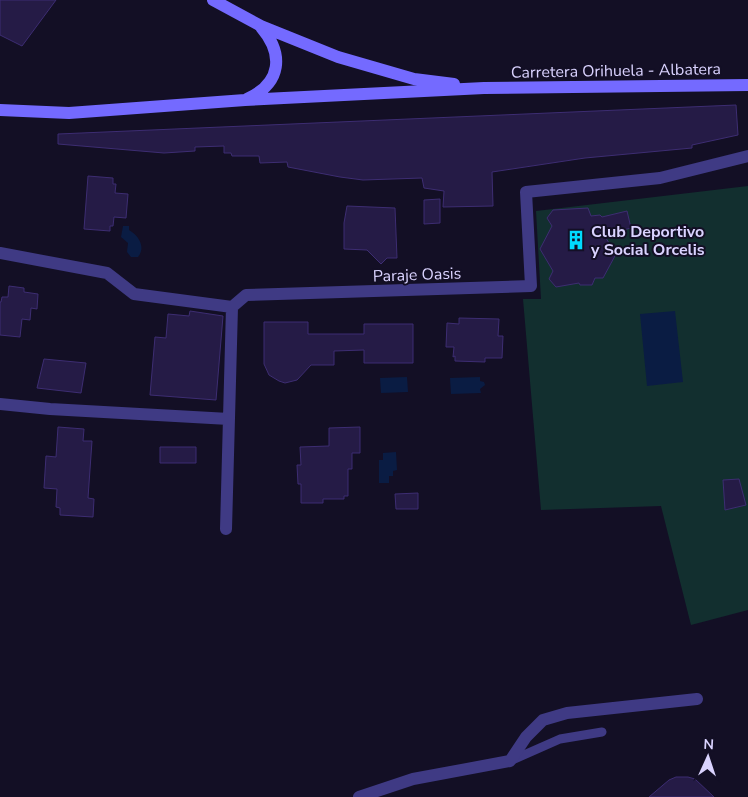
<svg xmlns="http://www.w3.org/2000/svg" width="748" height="797" font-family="'Nunito Sans',sans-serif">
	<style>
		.green { fill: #122f2f }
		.water { fill: #0a1c43 }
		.building { fill: #251b46; stroke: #3d2d72 }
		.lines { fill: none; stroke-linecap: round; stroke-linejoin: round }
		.lane { stroke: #3f3a84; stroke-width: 9 }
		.street { stroke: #3f3a84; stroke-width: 12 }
		.secondary { stroke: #746aff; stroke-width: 12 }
		.labels { text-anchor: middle; stroke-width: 4; stroke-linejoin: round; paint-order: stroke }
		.street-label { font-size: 16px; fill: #dad3ff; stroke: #130f25 }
		.poi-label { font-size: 16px; font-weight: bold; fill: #dad3ff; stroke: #130f25; text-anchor: start }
	</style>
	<rect width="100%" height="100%" fill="#130f25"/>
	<!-- green -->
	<path class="green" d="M748,186V610L691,625L661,506L541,510L523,299H541L536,211Z"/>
	<!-- water -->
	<path class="water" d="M123,226H129V230C139,236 146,247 138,257H131L127,252L128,243L121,237Z
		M675,311L683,382L647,386L640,314Z
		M407,377L408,392L381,393L380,378Z
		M480,377V381L484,382L485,385L480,389L481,393L451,394L450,378Z
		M396,452L397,470L393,471V476H389V483H379V460H383V453Z"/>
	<!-- building -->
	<path class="building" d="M0,0H56L22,46L0,35Z
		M736,105L738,135L692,145V148L585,158L492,172L493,206L443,207L444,191L424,188L422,178L363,180L340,177L288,167L287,162L260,163L259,156H232L231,153H224V146L195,147V151L164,153L58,144V134Z
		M88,176L113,178V184H116L115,193L128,194L126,218L114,217L113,226H110V231L84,229Z
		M440,199V223L424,224V200Z
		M347,206L395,208L397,258H387L381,264L367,250L344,249V223Z
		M588,208L591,216L600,215L602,217L627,211L631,228L604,235L616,254L603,278H595L592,285H580L579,283L556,287L549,279L553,271L540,249L552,226L547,218L553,210Z
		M9,286L24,288V292L38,294L37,309L31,308L30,320L22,319L20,337L0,335V302H1L2,297H8Z
		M190,311L223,316L216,400L150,395L155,337L166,338L168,314L189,316Z
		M459,318L499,319L498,336H503L502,358H485V362L455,361V356L453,357L454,347H446L447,323L459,324Z
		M264,322H308V334H364V324H413V363H364V350L334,351V365H311L297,380L285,383L279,381L269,375L264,364Z
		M44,359L86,363L81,393L37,388Z
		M58,427L84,429L83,441H92L88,498L94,499L93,517L60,515V508L56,507L57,489L44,488L46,456L56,457Z
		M360,427V453H352V469H348V496H344V499H323V503H301V484H298L297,465H301L300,447L329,446V428Z
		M160,447H196V463H160Z
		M739,479L746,505L725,510L723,480Z
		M418,493V509H396L395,494Z
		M676,777H688L695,779L714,797H649L669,780Z"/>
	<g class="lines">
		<!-- lane -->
		<path class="lane" d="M510,761L560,739L602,732"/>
		<!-- street -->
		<path class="street" d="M0,253L107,273L134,294L232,307L246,295L531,286L526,192L660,178L748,156
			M0,404L50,409L229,419
			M226,529L232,307
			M359,797L413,779L510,761L526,737L543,720L567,713L697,699"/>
		<!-- secondary -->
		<path class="secondary" d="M213,0L261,26L338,57L414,79L454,84
			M247,99C282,83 284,54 261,27
			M0,110L69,113L245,100L484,88L748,85"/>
	</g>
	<!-- icons -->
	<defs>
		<symbol id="building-bare" viewBox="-9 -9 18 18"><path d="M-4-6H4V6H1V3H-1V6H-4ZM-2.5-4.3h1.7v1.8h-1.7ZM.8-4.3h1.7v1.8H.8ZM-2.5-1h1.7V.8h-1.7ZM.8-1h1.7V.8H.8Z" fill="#00dafe" stroke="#130f25" stroke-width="2.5" paint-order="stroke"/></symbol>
	</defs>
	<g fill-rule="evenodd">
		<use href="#building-bare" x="562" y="226" width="28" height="28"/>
	</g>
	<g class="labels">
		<!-- street labels -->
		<g class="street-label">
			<text transform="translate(616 70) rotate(-1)" y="6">Carretera Orihuela - Albatera</text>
			<text transform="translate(417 274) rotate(-2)" y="6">Paraje Oasis</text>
		</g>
		<!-- poi labels -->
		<g class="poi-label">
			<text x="591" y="237">Club Deportivo<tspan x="591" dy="18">y Social Orcelis</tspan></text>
		</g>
	</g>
	<!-- north arrow -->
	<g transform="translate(708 757) rotate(3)" stroke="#130f25" stroke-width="4" paint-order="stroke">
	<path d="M0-4L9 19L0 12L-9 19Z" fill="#dad3ff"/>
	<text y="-8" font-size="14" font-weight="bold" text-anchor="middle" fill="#dad3ff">N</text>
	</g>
</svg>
